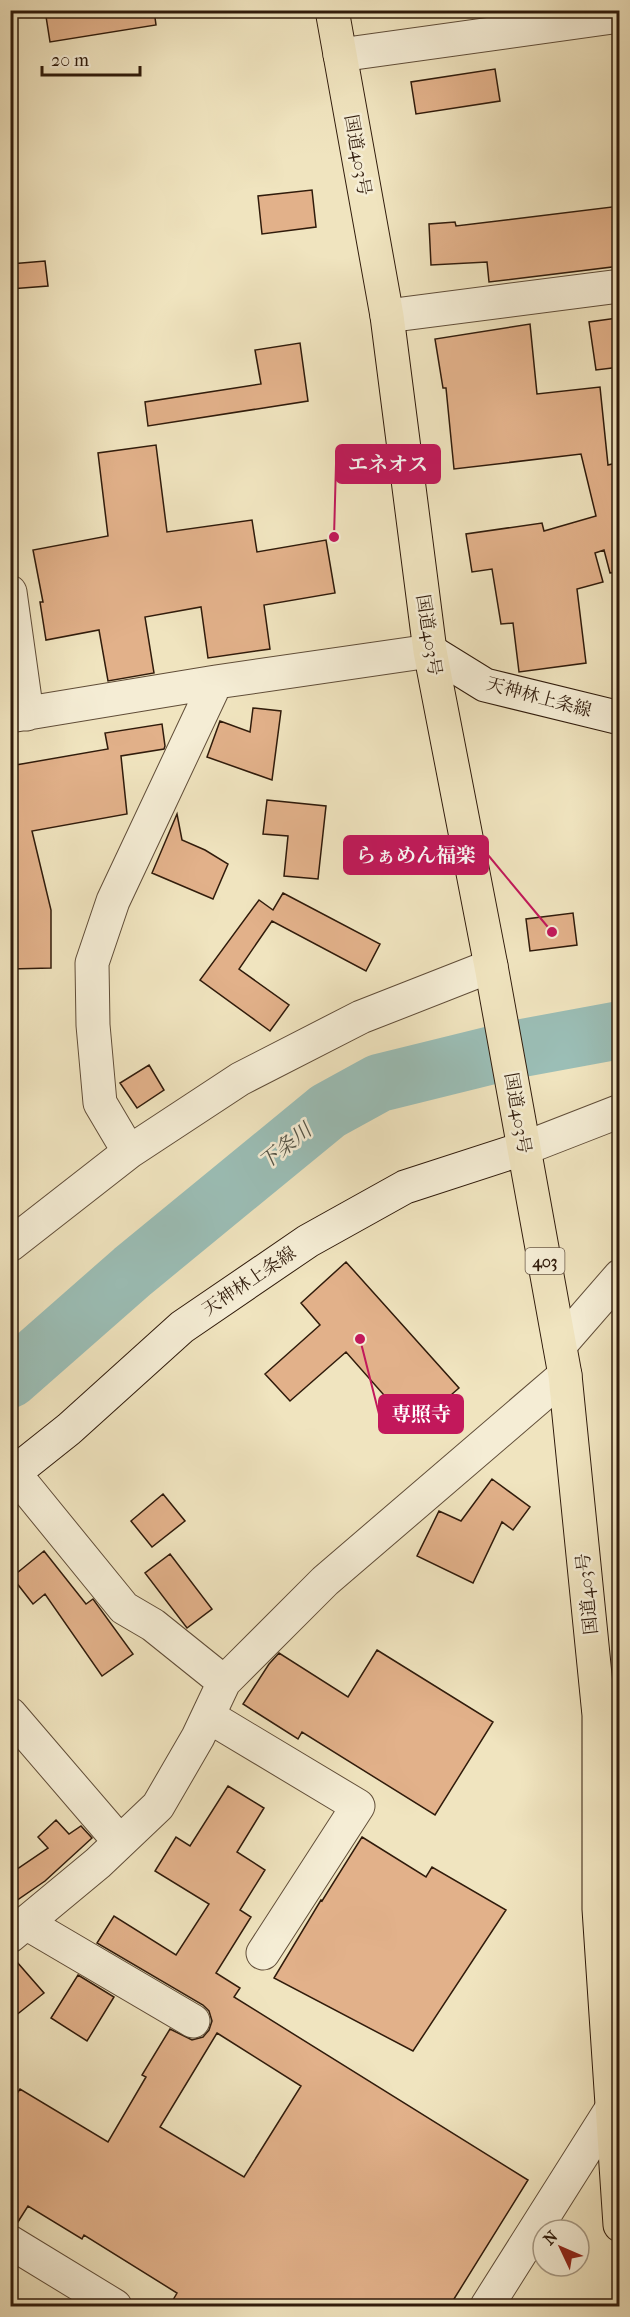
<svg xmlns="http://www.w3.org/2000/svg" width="630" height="2317" font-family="'IM FELL French Canon','Noto Serif JP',serif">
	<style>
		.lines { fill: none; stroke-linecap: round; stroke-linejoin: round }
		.river { stroke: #9bbeb6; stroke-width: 58 }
		.building { fill: #e2b18a; stroke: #301b0b; stroke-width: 1.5; fill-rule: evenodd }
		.street-casing { stroke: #604d38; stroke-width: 35 }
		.secondary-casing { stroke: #301b0b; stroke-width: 35 }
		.highway-casing { stroke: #301b0b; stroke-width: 35 }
		.street { stroke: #f5edd5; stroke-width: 33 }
		.secondary { stroke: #f5edd5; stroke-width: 33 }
		.highway { stroke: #f0e4bf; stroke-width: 33 }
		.labels { text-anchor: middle; stroke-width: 5; stroke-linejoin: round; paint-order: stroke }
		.shield { fill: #f5edd5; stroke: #6b5a48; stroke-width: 1.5 }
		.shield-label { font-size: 16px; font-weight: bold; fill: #301b0b }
		.street-label { font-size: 18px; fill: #301b0b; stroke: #f5edd5 }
		.water-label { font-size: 20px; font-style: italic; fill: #555447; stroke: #f5edd5 }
		.leader { fill: none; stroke: #c2185b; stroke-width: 2 }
		.callout-dot { fill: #c2185b; stroke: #f5edd5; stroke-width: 2 }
		.callout { fill: #c2185b; stroke: #c2185b; stroke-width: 2 }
		.callout-label { font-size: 20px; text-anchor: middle; font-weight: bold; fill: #fff }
	</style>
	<rect width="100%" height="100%" fill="#f0e4bf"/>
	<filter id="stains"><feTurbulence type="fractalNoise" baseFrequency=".00333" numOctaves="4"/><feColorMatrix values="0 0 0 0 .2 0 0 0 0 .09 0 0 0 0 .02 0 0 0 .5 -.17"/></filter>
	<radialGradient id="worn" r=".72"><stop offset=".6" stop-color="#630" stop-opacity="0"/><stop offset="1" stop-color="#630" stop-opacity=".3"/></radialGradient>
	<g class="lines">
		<!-- river -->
		<path class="river" d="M10,1379L133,1271L328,1111L379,1083L517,1049L620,1030"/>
	</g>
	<!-- building -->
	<path class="building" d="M45,10H154L156,25L50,42Z
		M495,69L500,101L416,114L411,82Z
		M312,190L316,227L262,234L258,196Z
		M620,206V266L489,282L487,262L431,265L429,224L455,222L456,226Z
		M45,261L48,286L10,289V264Z
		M617,318L620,336V367L596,370L589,322Z
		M530,324L537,394L600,387L608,465L620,462V572L610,573L604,550L595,553L603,582L577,589L586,663L519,672L513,623L501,624L492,569L472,572L466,534L542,523L544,531L596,516L581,454L454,469L446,388H443L435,339Z
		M300,343L308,401L148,426L145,402L261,384L255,350Z
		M156,445L167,532L252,520L257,552L326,540L335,593L264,605L270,649L208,658L201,607L145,617L154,673L108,681L99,630L46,640L40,602H43L33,550L108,536L98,453Z
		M253,708L281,711L272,780L207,757L220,721L250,732Z
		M162,724L165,746L164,749L121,756L127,814L32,831L51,910V968L10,969V766L108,749L105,733Z
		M267,800L326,806L318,879L284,876L288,836L263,834Z
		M177,814L182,840L205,850L228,864L213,899L152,873Z
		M283,893L380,944L366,971L272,921L239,969L289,1005L270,1031L200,980L259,900L273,910Z
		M573,913L577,945L530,951L526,919Z
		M149,1065L164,1090L137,1108L120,1083Z
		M346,1262L459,1388L413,1428L346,1352L290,1401L265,1374L320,1325L301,1303Z
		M492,1479L530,1507L513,1530L502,1522L473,1583L417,1556L439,1511L461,1521Z
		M163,1494L185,1521L152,1547L131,1521Z
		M44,1551L86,1604L93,1599L133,1654L102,1676L45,1594L33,1604L12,1577Z
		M170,1554L212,1609L187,1628L145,1573Z
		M377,1650L493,1722L435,1815L302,1732L298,1739L243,1704L269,1664L279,1653L348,1697Z
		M228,1786L264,1808L237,1852L265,1870L240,1910L251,1917L216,1973L240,1988L234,1997L528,2180L449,2307H169L177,2293L84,2235L82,2239L28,2206L16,2225L10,2223V2104L20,2089L108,2142L146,2077L142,2075L170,2029L192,2040L203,2037L209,2030L212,2021L209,2011L203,2005L97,1943L114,1916L176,1955L209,1904L155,1871L176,1837L190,1846ZM217,2033L301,2086L244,2177L160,2127Z
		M56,1820L69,1834L81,1826L92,1838L45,1881L10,1905V1874L48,1848L38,1837Z
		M362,1837L426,1877L432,1867L506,1910L413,2051L274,1978L321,1900L322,1901Z
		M10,1954L44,1993L10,2020Z
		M78,1975L114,1997L87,2041L51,2018Z"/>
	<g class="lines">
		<defs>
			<path id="street" d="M340,55L620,16
				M387,316L620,286
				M10,592L27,714
				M10,716L216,682L430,651
				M525,1148L620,1111
				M129,1152L100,1103L93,1025L92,963L113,901L216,682
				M10,1245L129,1152L240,1079L361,1017L491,966
				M560,1345L620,1276
				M14,1473L124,1608L153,1625L224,1682
				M10,1714L120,1842
				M208,1716L358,1806L263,1953
				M26,1923L193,2021
				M10,1936L98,1863L158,1806L198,1737L224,1682L325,1581L565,1375
				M10,2242L115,2306
				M487,2306L612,2108"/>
			<path id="secondary" d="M430,651L485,685L620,718
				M10,1476L69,1429L182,1327L308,1241L405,1187L525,1148"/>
			<path id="highway" d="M332,10L387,316L430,651L491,966L565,1375L599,1715V1909L620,2225"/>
		</defs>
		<!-- street casing -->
		<use href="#street" class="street-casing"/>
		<!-- secondary casing -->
		<use href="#secondary" class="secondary-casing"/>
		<!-- highway casing -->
		<use href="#highway" class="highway-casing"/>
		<!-- street -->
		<use href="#street" class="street"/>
		<!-- secondary -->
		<use href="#secondary" class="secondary"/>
		<!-- highway -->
		<use href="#highway" class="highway"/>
	</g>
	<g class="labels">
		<!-- shield labels -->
		<rect class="shield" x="525.5" y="1248" width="39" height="26" rx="4.5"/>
		<g class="shield-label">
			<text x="545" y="1267">403</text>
		</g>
		<!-- street labels -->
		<g class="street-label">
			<text transform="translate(358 155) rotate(80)" y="6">国道403号</text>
			<text transform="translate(429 635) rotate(81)" y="6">国道403号</text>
			<text transform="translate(539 697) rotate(15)" y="6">天神林上条線</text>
			<text transform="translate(518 1113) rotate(80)" y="6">国道403号</text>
			<text transform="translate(249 1281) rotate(-34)" y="6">天神林上条線</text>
			<text transform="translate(587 1594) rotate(-96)" y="6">国道403号</text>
		</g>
		<!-- water labels -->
		<g class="water-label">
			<text transform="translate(285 1146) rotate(-39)" y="7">下条川</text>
		</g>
	</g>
	<!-- callouts -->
	<path class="leader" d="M334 537L336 464M552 932L488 855M360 1339L379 1414"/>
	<g class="callout-dot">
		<circle cx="334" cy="537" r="6"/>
		<circle cx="552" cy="932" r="6"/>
		<circle cx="360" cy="1339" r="6"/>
	</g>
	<g class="callout">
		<rect x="336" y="445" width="104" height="38" rx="6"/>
		<rect x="344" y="836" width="144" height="38" rx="6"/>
		<rect x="379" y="1395" width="84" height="38" rx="6"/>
	</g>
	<g class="callout-label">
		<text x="388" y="471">エネオス</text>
		<text x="416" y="862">らぁめん福楽</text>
		<text x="421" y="1421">専照寺</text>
	</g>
	<!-- margin -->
	<rect width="630" height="2317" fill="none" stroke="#f0e4bf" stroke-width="36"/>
	<rect x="12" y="12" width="606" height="2293" fill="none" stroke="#301b0b" stroke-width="3"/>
	<rect x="18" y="18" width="594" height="2281" fill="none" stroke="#301b0b" stroke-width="1.5"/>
	<!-- north arrow -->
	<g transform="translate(561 2248) rotate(314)"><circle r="28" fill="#f5edd5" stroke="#a69984" stroke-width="1.5"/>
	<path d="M0-4.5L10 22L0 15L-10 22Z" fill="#8f2418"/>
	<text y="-9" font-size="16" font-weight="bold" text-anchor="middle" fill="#301b0b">N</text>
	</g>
	<!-- scale -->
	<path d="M42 66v9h98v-9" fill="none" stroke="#301b0b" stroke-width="3"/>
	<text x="51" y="66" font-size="18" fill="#301b0b" stroke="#f5edd5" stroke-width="4.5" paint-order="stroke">20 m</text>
	<rect width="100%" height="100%" filter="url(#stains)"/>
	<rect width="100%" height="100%" fill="url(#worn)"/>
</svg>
